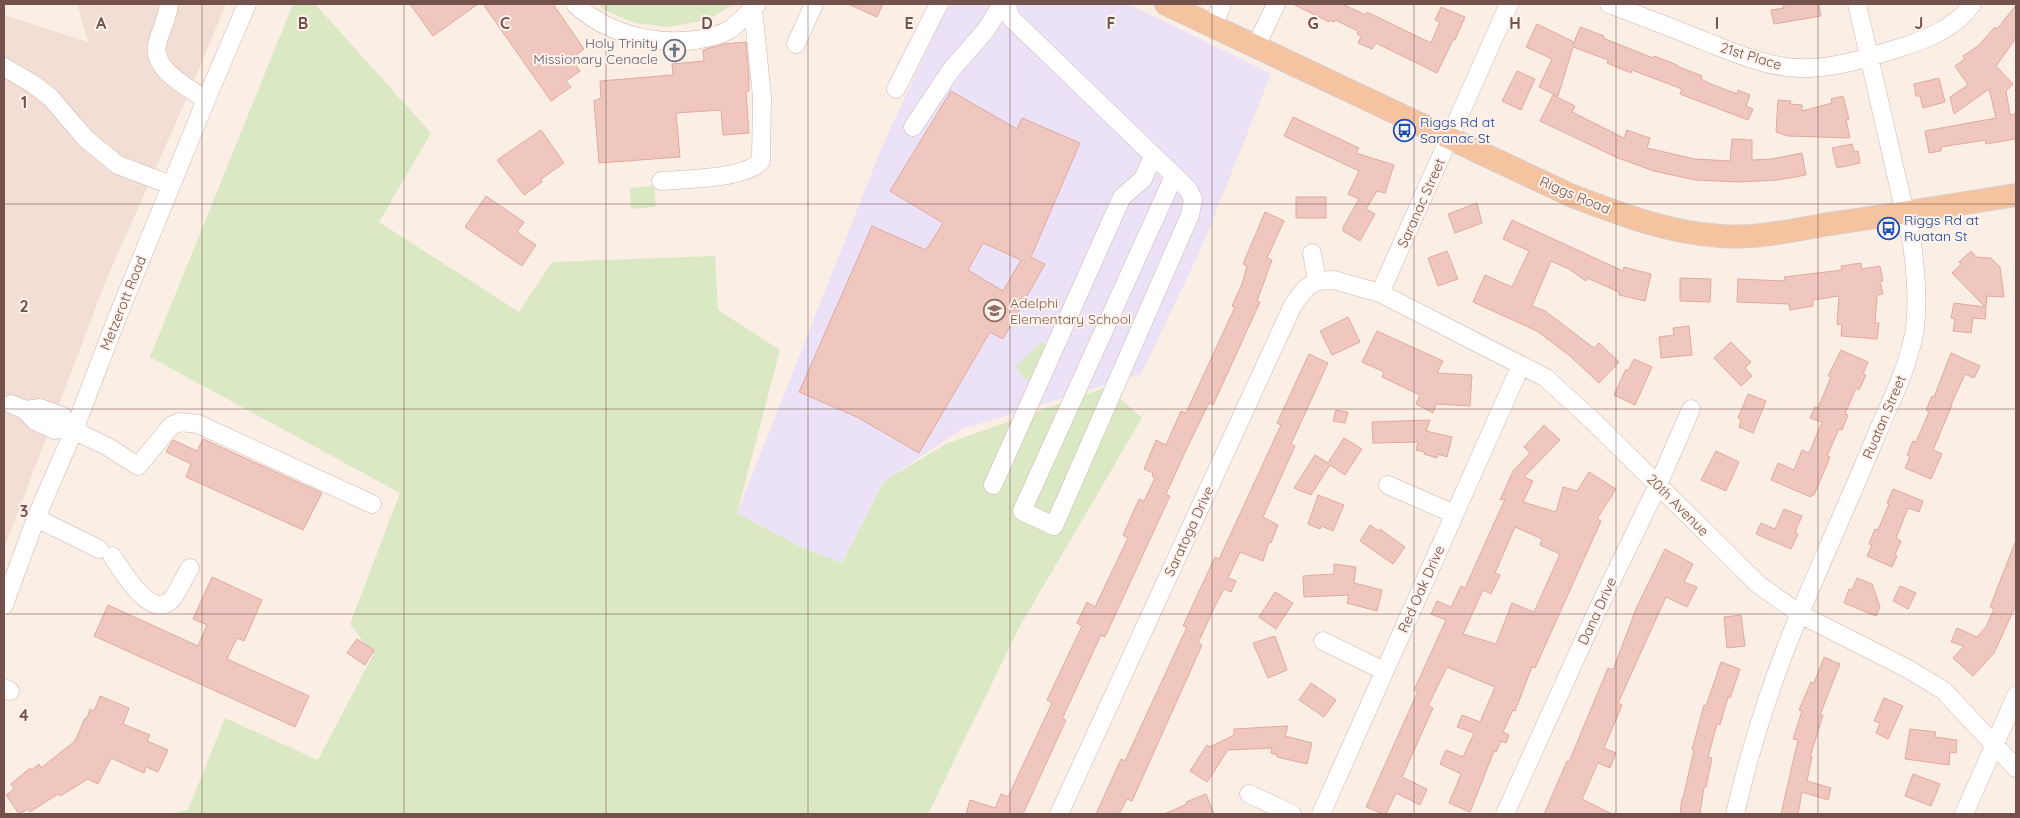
<svg xmlns="http://www.w3.org/2000/svg" width="2020" height="818" font-family="Quicksand,sans-serif">
	<style>
		.residential { fill: #f2ded4 }
		.education { fill: #ebe2f7 }
		.green { fill: #dbe8c4 }
		.building { fill: #efc7be; stroke: #e1aa9f; fill-rule: evenodd }
		.lines { fill: none; stroke-linecap: round; stroke-linejoin: round }
		.minor-casing { stroke: #ceb6af; stroke-width: 19 }
		.major-casing { stroke: #d8cecd; stroke-width: 24 }
		.minor { stroke: #fff; stroke-width: 18 }
		.major { stroke: #f6c3a1; stroke-width: 22 }
		.grid { fill: none; stroke: #73514c; stroke-width: 1; stroke-opacity: 0.55 }
		.labels { text-anchor: middle; stroke-width: 4; stroke-linejoin: round; paint-order: stroke }
		.worship-label { font-size: 14px; fill: #5b616d; stroke: #fef2eb; text-anchor: end }
		.street-label { font-size: 14px; fill: #73514c; stroke: #fef2eb }
		.transit-label { font-size: 14px; fill: #164399; stroke: #fef2eb; text-anchor: start }
		.education-label { font-size: 14px; fill: #785e54; stroke: #fef2eb; text-anchor: start }
		.grid-label { font-size: 16px; text-anchor: middle; font-weight: bold; fill: #73514c; stroke: #fef2eb; stroke-width: 4; stroke-linejoin: round; paint-order: stroke }
	</style>
	<rect width="100%" height="100%" fill="#fbeee5"/>
	<!-- residential -->
	<path class="residential" d="M77,4H226L188,95L107,278L4,549V15L88,42Z"/>
	<!-- education -->
	<path class="education" d="M948,4H1129L1271,74L1202,247L1141,374L962,429L884,481L842,563L799,546L737,513L882,147Z"/>
	<!-- green -->
	<path class="green" d="M293,4H315L431,133L379,222L519,312L552,262L715,256L718,310L780,350L737,513L799,546L842,563L884,481L948,443L1107,387L1142,418L1020,626L928,814H168L188,810L225,718L318,760L373,655L350,624L400,493L150,357Z
		M598,4H735L707,20L668,27L635,23L604,10Z
		M654,186L656,207L631,209L630,188Z
		M1041,342L1053,348L1032,383L1021,376L1016,366Z"/>
	<!-- building -->
	<path class="building" d="M410,4H478L433,36Z
		M483,4H553L584,49L571,59L580,71L566,81L571,87L551,101Z
		M848,4H883L877,17Z
		M1293,4H1342L1366,15L1367,12L1431,43L1440,22L1435,20L1441,7L1465,17L1455,40H1453L1437,73L1376,43L1372,49L1358,43L1361,37L1357,34L1358,31L1335,20L1334,22L1329,20V22Z
		M1793,4H1819L1821,16L1774,24L1771,10L1784,8L1783,5Z
		M2016,5V38L1996,66L2013,84L2006,91L2010,115L2016,114V139L1986,144L1985,140L1973,142L1941,147V151L1929,153L1925,131L1996,118L1989,89L1954,114L1950,97L1968,85L1955,66L1965,59L1963,56L1978,46L1995,27L1997,29Z
		M1537,24L1574,42L1573,45L1580,27L1604,36L1603,38L1653,58L1654,56L1677,65V66L1702,76L1701,79L1711,84L1737,94L1738,90L1750,95L1746,106L1753,109L1748,120L1680,94L1682,89L1632,70L1631,73L1607,63L1608,60L1573,47L1558,96L1539,87L1552,59L1526,47Z
		M746,42L749,77V91H746L749,133L723,135L721,110L676,113L680,157L599,163L594,101L601,98L600,81L673,75L672,64L704,61L703,50L724,44Z
		M1517,71L1535,79L1521,110L1502,101Z
		M1939,78L1945,102L1923,108L1920,96H1916L1914,84Z
		M951,91L1017,129L1022,118L1080,143L1031,257L1045,264L1003,339L990,332L919,453L857,417L799,392L872,226L926,250L943,223L890,191ZM983,243L1021,260L1003,291L968,270Z
		M1553,95L1575,106L1572,112L1624,138L1627,130L1650,138L1647,148L1695,159L1730,161L1732,139L1752,140V160L1772,159L1802,153L1806,175L1778,180L1740,182L1695,180L1654,171L1618,158L1540,121Z
		M1843,96L1849,119L1846,120L1850,138L1788,136L1776,132L1778,100L1791,101L1790,104L1802,105V111L1832,103L1831,99Z
		M1293,117L1359,148L1356,153L1394,165L1385,193L1377,191L1366,209L1375,214L1360,241L1343,231V227L1359,199L1348,194L1359,171L1284,136Z
		M541,130L564,163L541,179L542,182L524,195L497,160Z
		M1852,144L1854,152L1858,151L1860,163L1837,168L1832,148Z
		M486,196L524,222L517,232L536,245L522,266L465,227Z
		M1296,197H1326V218H1296Z
		M1477,203L1482,223L1455,233L1448,214Z
		M1265,212L1284,221L1267,258L1272,260L1257,301L1260,302L1213,405L1209,403L1187,448L1166,494L1170,496L1105,637L1101,635L1062,719L1066,720L1023,814H966L970,800L995,808L1001,794L1008,797L1052,703L1047,700L1082,626L1077,623L1087,602L1095,607L1128,538L1123,535L1139,499L1144,501L1155,478L1152,476L1153,473L1144,469L1156,440L1166,445L1181,411L1186,413L1235,307L1232,306L1242,284L1247,266L1243,264Z
		M1512,220L1623,271L1624,267L1651,274L1645,301L1619,295V292L1587,278L1586,281L1569,269L1551,261L1532,306L1545,311L1594,348L1599,343L1619,362L1599,383L1570,356L1537,331L1473,302L1485,275L1512,287L1529,251L1503,239Z
		M1447,251L1458,279L1438,286L1428,258Z
		M1971,251L1976,257L1991,258L2000,267L2004,297L1987,296L1985,319L1973,318L1971,333L1953,331L1955,319L1951,318L1954,303L1985,307L1952,273L1961,264L1959,262Z
		M1861,263L1862,269L1880,266L1883,281H1880L1883,294L1877,295L1875,323H1879L1877,339L1841,336L1842,325L1837,324L1839,296L1813,300V306L1790,310L1789,304L1737,302L1738,279L1785,281L1784,277L1842,270L1841,266Z
		M1680,278L1711,279L1710,302L1680,301Z
		M1348,317L1360,342L1332,355L1320,331Z
		M1689,326L1692,355L1661,358L1659,337L1674,335L1673,328Z
		M1377,331L1443,361L1437,373L1472,375L1470,406L1436,404L1433,413L1416,404L1420,395L1382,377L1384,372L1362,362Z
		M1731,342L1751,362L1745,368L1752,376L1741,386L1714,358Z
		M1841,350L1868,362L1863,374L1866,375L1859,390L1856,388L1845,414L1848,415L1842,430L1839,429L1827,456L1830,457L1814,495H1812L1811,497L1771,480L1778,463L1794,470L1802,450L1809,453L1822,422L1810,418L1815,407L1818,408L1831,377L1828,376Z
		M1951,353L1980,366L1974,378L1965,374L1951,405H1952L1933,450L1942,454L1931,479L1905,468L1910,457L1907,455L1913,441L1916,442L1929,412L1926,410L1932,396L1934,397Z
		M1309,354L1328,363L1291,444L1295,446L1263,517L1278,525L1271,543L1269,542L1263,561L1240,552L1228,578L1236,581L1231,592L1224,589L1216,604L1198,643L1202,645L1132,801L1127,799L1119,814H1096L1121,759L1125,761L1187,627L1183,626L1215,557L1219,559L1257,477L1281,425L1277,423Z
		M1634,359L1652,367L1635,405L1614,395L1626,369L1628,371Z
		M1748,394L1766,401L1753,433L1739,427L1741,420L1738,418Z
		M1336,410L1348,412L1345,423L1333,421Z
		M1430,420L1426,431L1452,437L1447,457L1438,454L1437,458L1424,454L1425,452L1416,450L1418,442L1373,443L1372,422Z
		M1544,425L1560,440L1524,477L1533,481L1523,502L1556,512L1563,487L1577,491L1589,472L1616,489L1597,519L1601,521L1535,668L1532,667L1515,711L1513,710L1503,732L1509,735L1506,743L1501,741L1496,752L1494,751L1470,812L1449,803L1461,774L1440,764L1446,750L1463,757L1474,733L1457,727L1462,715L1480,722L1495,687L1447,667L1428,706L1433,708L1402,777L1427,789L1420,805L1396,793L1386,814H1383L1366,807L1418,691L1414,690L1446,620L1431,614L1437,601L1451,607L1461,586L1465,588L1505,499L1500,500L1513,471L1530,453L1524,447ZM1515,527L1542,539L1540,545L1560,554L1534,612L1512,603L1496,644L1463,634L1483,590L1491,594L1500,575L1495,573Z
		M1344,438L1362,449L1345,475L1330,465L1311,495L1294,488L1315,455L1328,463Z
		M203,439L322,493L303,530L186,477L191,464L166,452L173,440L197,451Z
		M1716,451L1739,462L1726,491L1701,480Z
		M1893,489L1923,501L1919,512L1908,508L1896,538L1901,541L1895,554L1897,556L1892,567L1867,556L1872,545L1869,544L1875,529L1878,530L1889,504L1887,503Z
		M1318,495L1344,505L1333,531L1321,526L1320,529L1308,524Z
		M1784,509L1802,516L1795,532L1798,534L1791,549L1756,534L1761,523L1775,529Z
		M1370,525L1379,531L1380,529L1405,547L1393,564L1360,541Z
		M2016,540V605L1994,653L1973,676L1953,658L1964,646L1951,642L1957,628L1977,637L1986,627L1994,609L1990,607Z
		M1665,549L1693,564L1684,582L1697,587L1687,607L1666,597L1618,703L1622,705L1604,748L1616,753L1610,768L1598,763L1582,799L1612,814H1544L1567,761L1569,762L1608,668L1613,670L1636,609Z
		M1334,564L1356,567L1354,583L1382,590L1377,611L1347,603L1349,595L1304,597L1303,576L1334,574Z
		M212,577L262,600L244,641L237,638L227,659L309,696L295,727L94,636L108,605L198,646L207,625L193,619Z
		M1857,578L1872,584L1880,607L1876,616L1844,603L1849,589L1852,590Z
		M1900,586L1916,593L1908,609L1893,601Z
		M1275,592L1293,603L1276,629L1259,617Z
		M1741,615L1745,646L1727,648L1724,617Z
		M1275,636L1287,670L1268,678L1253,643Z
		M357,639L374,650L365,665L347,653Z
		M1824,657L1840,664L1820,715H1823L1810,757H1812L1807,781L1831,788L1828,800L1802,792L1798,814H1781L1798,740L1793,739L1802,711L1799,710L1811,682L1814,683Z
		M1721,662L1740,669L1730,698L1728,697L1720,725L1717,724L1708,757L1712,758L1706,787H1704L1700,814H1680L1682,798H1683L1694,750H1692L1704,705L1706,706Z
		M1311,683L1336,700L1324,717L1299,700Z
		M100,696L129,708L123,724L150,735L147,741L168,750L158,772L146,767L144,773L111,758L98,784L88,779L60,796L58,794L30,812L28,809L19,814L6,795L14,789L11,784L30,768L31,770L39,764L41,768L75,741L85,718H87L90,709L94,711Z
		M1884,698L1903,706L1888,739L1876,733L1880,723L1874,721Z
		M1288,726L1285,736L1312,743L1307,764L1277,757L1278,755L1271,753L1272,748L1228,750L1207,782L1190,771L1207,745L1210,747L1234,735V729Z
		M1910,729L1936,732L1935,737L1957,740L1956,753L1950,752L1949,765L1905,759Z
		M1913,774L1940,784L1931,806L1905,796Z
		M1206,794L1214,814H1164L1187,804L1186,802Z"/>
	<g class="lines">
		<defs>
			<path id="minor" d="M169,4C168,18 160,31 157,45C152,70 188,87 206,100
				M575,4C607,34 653,45 696,40C707,38 719,36 729,30C739,24 748,12 757,4
				M1006,4L1011,18L1188,189L1193,199L1190,215L1054,526L1022,511L1174,176
				M1609,4C1641,16 1673,28 1704,41C1738,54 1773,70 1810,68C1840,67 1870,57 1899,48C1925,40 1956,28 1972,4
				M1213,26L1222,4
				M796,44L814,4
				M1256,46L1276,4
				M4,67L33,84L50,97L86,139L118,165L171,185
				M896,89L939,4
				M913,127L951,70L986,30L1002,4
				M661,181C686,179 745,179 761,161L762,97L753,8
				M1317,281L1334,280L1380,293L1546,378L1592,420L1759,585L1800,614L1908,669L1943,690L2016,768
				M1380,293L1509,4
				M11,404L25,410L35,421L55,430L65,426
				M25,410L40,408L62,416L65,426
				M65,426L108,447L138,466L171,426L180,422L198,424L372,504
				M993,485L1122,197L1143,179L1153,156
				M1388,485L1454,514
				M36,518L99,549
				M112,556C122,570 151,622 172,599C179,590 184,577 190,568
				M4,605L36,518L74,430L117,318L206,100L247,4
				M1323,641L1384,671
				M4,688L10,691
				M1249,794L1292,814
				M1059,814L1293,305L1306,288L1317,281L1312,253
				M1321,814L1521,365
				M1505,814L1597,611L1658,485L1691,409
				M1735,814C1751,745 1772,679 1800,613C1825,554 1851,496 1876,436C1890,403 1907,370 1914,334C1919,304 1916,273 1912,244L1857,4
				M1964,814L2016,696"/>
			<path id="major" d="M1166,4L1570,195C1620,214 1665,232 1720,236C1755,239 1794,230 1829,224C1891,215 1954,205 2016,195"/>
		</defs>
		<!-- minor casing -->
		<use href="#minor" class="minor-casing"/>
		<!-- major casing -->
		<use href="#major" class="major-casing"/>
		<!-- minor -->
		<use href="#minor" class="minor"/>
		<!-- major -->
		<use href="#major" class="major"/>
	</g>
	<!-- grid -->
	<path class="grid" d="M202,4V814M404,4V814M606,4V814M808,4V814M1010,4V814M1212,4V814M1414,4V814M1616,4V814M1818,4V814M4,204H2016M4,409H2016M4,614H2016"/>
	<!-- icons -->
	<defs>
		<symbol id="church-ring" viewBox="-11 -11 22 22"><circle r="9.5" fill="#fef2eb" stroke="#6b7280" stroke-width="1.5"/><path d="M-1.2-6h2.4v3.5h3.3v2.4h-3.3V6h-2.4V-.1h-3.3v-2.4h3.3Z" fill="#6b7280"/></symbol>
		<symbol id="bus-ring" viewBox="-11 -11 22 22"><circle r="9.5" fill="#fef2eb" stroke="#1a4fb4" stroke-width="1.5"/><path d="M-5-6H5V4H4V6H2V4H-2V6H-4V4H-5ZM-3.5-4V0h7V-4ZM-3.5 1.2v1.5H-2V1.2ZM2 1.2v1.5H3.5V1.2Z" fill="#1a4fb4"/></symbol>
		<symbol id="school-ring" viewBox="-11 -11 22 22"><circle r="9.5" fill="#fef2eb" stroke="#8d6e63" stroke-width="1.5"/><path d="M0-5L7-2L0 1L-7-2ZM-4 1L0 2.5L4 1V4Q0 6-4 4Z" fill="#8d6e63"/></symbol>
	</defs>
	<g fill-rule="evenodd">
		<use href="#church-ring" x="662" y="38" width="25" height="25"/>
		<use href="#bus-ring" x="1392" y="118" width="25" height="25"/>
		<use href="#bus-ring" x="1876" y="216" width="25" height="25"/>
		<use href="#school-ring" x="982" y="298" width="25" height="25"/>
	</g>
	<g class="labels">
		<!-- worship labels -->
		<g class="worship-label">
			<text x="658" y="48">Holy Trinity<tspan x="658" dy="16">Missionary Cenacle</tspan></text>
		</g>
		<!-- street labels -->
		<g class="street-label">
			<text transform="translate(1751 56) rotate(17)" y="5">21st Place</text>
			<text transform="translate(1575 195) rotate(23)" y="5">Riggs Road</text>
			<text transform="translate(1421 203) rotate(-66)" y="5">Saranac Street</text>
			<text transform="translate(123 303) rotate(-68)" y="5">Metzerott Road</text>
			<text transform="translate(1884 417) rotate(-67)" y="5">Ruatan Street</text>
			<text transform="translate(1678 505) rotate(45)" y="5">20th Avenue</text>
			<text transform="translate(1189 531) rotate(-65)" y="5">Saratoga Drive</text>
			<text transform="translate(1421 589) rotate(-66)" y="5">Red Oak Drive</text>
			<text transform="translate(1597 611) rotate(-65)" y="5">Dana Drive</text>
		</g>
		<!-- transit labels -->
		<g class="transit-label">
			<text x="1420" y="127">Riggs Rd at<tspan x="1420" dy="16">Saranac St</tspan></text>
			<text x="1904" y="225">Riggs Rd at<tspan x="1904" dy="16">Ruatan St</tspan></text>
		</g>
		<!-- education labels -->
		<g class="education-label">
			<text x="1010" y="308">Adelphi<tspan x="1010" dy="16">Elementary School</tspan></text>
		</g>
	</g>
	<g class="grid-label">
		<text x="101" y="29">A</text>
		<text x="303" y="29">B</text>
		<text x="505" y="29">C</text>
		<text x="707" y="29">D</text>
		<text x="909" y="29">E</text>
		<text x="1111" y="29">F</text>
		<text x="1313" y="29">G</text>
		<text x="1515" y="29">H</text>
		<text x="1717" y="29">I</text>
		<text x="1919" y="29">J</text>
		<text x="24" y="108">1</text>
		<text x="24" y="312">2</text>
		<text x="24" y="517">3</text>
		<text x="24" y="721">4</text>
	</g>
	<!-- border -->
	<rect width="2020" height="818" fill="none" stroke="#73514c" stroke-width="10"/>
</svg>
